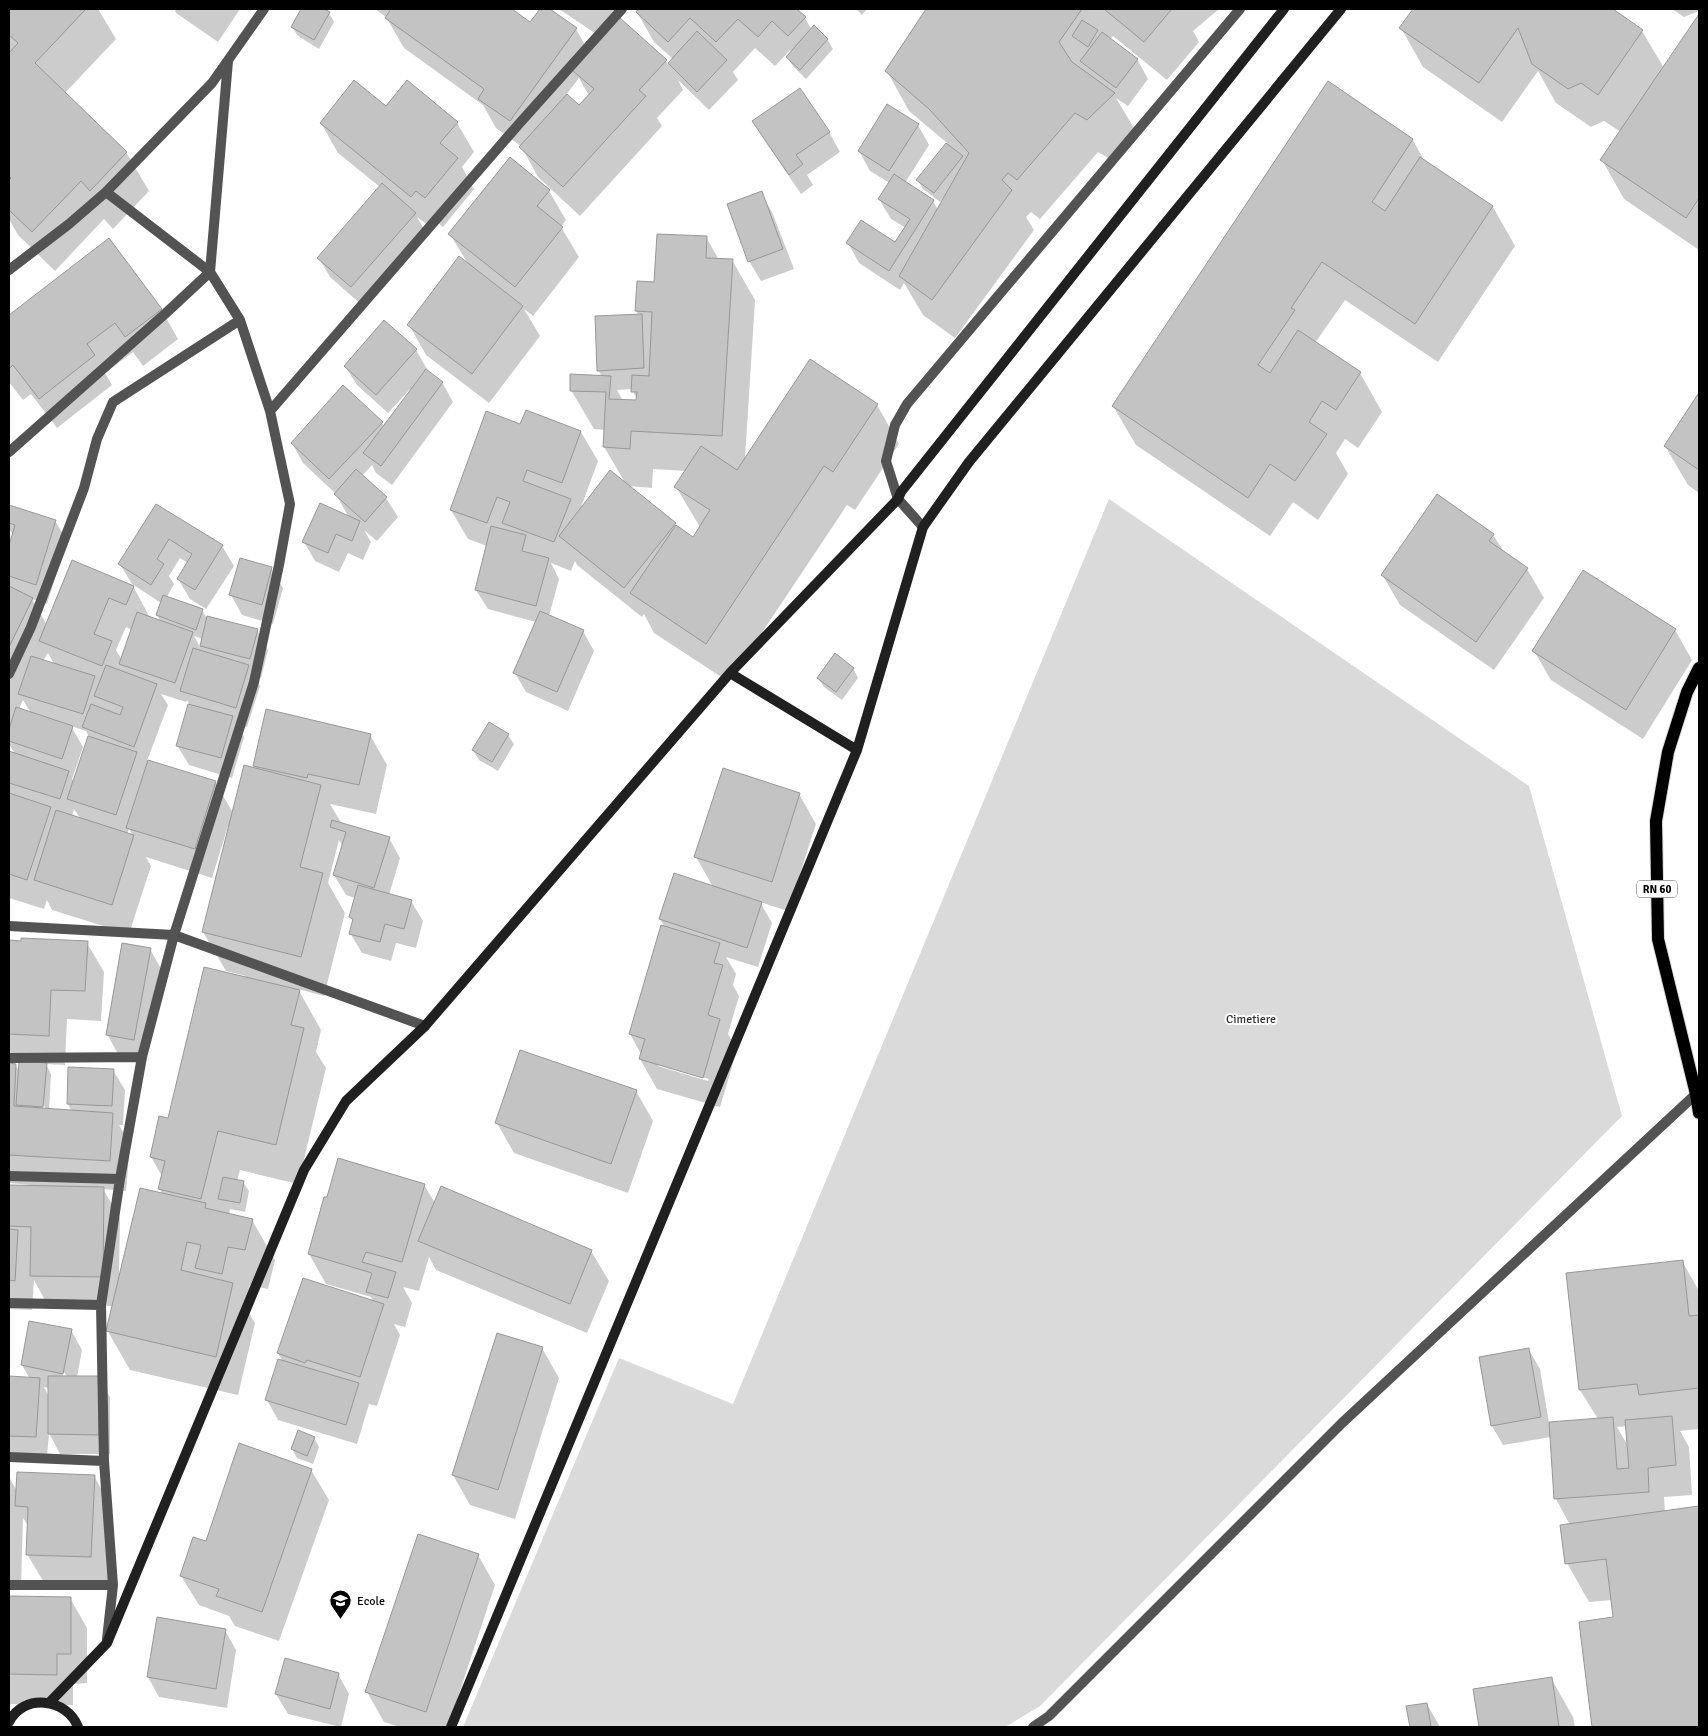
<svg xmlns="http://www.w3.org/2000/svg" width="1708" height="1736" font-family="Signika,sans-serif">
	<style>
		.green { fill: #dadada }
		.shadow { fill: #0003; fill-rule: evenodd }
		.building { fill: #c3c3c3; stroke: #979797 }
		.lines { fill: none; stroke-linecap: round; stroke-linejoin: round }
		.primary-casing { stroke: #dbdbdb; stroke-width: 14 }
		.street { stroke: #535353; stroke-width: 10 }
		.secondary { stroke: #202020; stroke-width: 10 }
		.primary { stroke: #000; stroke-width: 12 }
		.labels { text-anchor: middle; stroke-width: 4; stroke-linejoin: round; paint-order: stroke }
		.shield { fill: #fff; stroke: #4c4c4c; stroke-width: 1 }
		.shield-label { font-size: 11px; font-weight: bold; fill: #000 }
		.park-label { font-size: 12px; fill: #313131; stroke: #fff }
		.poi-label { font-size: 12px; fill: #000; stroke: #fff; text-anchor: start }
	</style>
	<rect width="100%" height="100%" fill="#fff"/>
	<!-- green -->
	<path class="green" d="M1109,499L1529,786L1622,1116L1040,1706L1005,1727H463L619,1358L733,1404Z"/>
	<!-- shadow -->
	<path class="shadow" d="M9,9H98L116,39L65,93L126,152L149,191L113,229L104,219L55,271L18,235L9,219Z
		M174,9H240L218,42L176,13Z
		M303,9H321L329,13L334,22L319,49L298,36L292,27Z
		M375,9H510L530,23L541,9H548L576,29L589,52L602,38L559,9H626L619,19L666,61L668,64L673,59L654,42L637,12L640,9H795L805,18L812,30L827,39L833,49L806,79L793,66L787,57L792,52L790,50L775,66L755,48L733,72L738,80L709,110L678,80L683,90L657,118L662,126L580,216L538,177L521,146L496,128L483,105L404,48L386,17ZM579,78L589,96L579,107L566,95Z
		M856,9H867L862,15Z
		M927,9H1219L1193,31L1199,42L1167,80L1113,36L1110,39L1137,59L1148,79L1128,106L1116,98L1137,133L1110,159L1098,152L1040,219L1031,212L1026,217L1034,230L955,338L923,315L904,283L900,290L859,263L848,243L895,244L906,228L891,219L879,199L890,183L870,171L859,151L918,125L929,145L905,183L933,201L938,210L946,196L945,195L940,202L923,189L918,180L947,143L909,111L887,71Z
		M1414,9H1611L1642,31L1664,68L1699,16V250L1624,199L1602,160L1621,132L1604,121L1591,127L1556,103L1538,71L1502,122L1423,67L1401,28Z
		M1672,9H1699V11L1684,17Z
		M1328,83L1413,140L1425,162L1493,207L1515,246L1438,362L1345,300L1315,343L1360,373L1382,412L1358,448L1345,439L1336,453L1348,474L1318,520L1293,502L1270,536L1136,445L1113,406Z
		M753,121L829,132L840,152L807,175L813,185L801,194L765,141Z
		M321,123H457L474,152L462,167L474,189L443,227L434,220L429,226L417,217L427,234L363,306L330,277L319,258L380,187L338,153Z
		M549,191L566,220L561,227L579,257L533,316L524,309L540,336L489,403L426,355L409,325L468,264L450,234Z
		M761,193L772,212L794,269L761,281L749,261Z
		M706,237L719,260H732L755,300L745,459L877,405L899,444L855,510L847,505L729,682L654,633L644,614L642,617L577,565L575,561L571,571L551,563L559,579L549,616L583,631L594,651L568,711L526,692L515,673L536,622L488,609L476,590L487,546L468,539L451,510L521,426L581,432L598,461L580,510L626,484L604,447L605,430L594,429L571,390L602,377L598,370L639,315L636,311L656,283ZM632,389L638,402L623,401L617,390ZM653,469L686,471L676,487L700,527L693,538L677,527L675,524L628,486L652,488Z
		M108,240L161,309L178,339L143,366L133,352L105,373L112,385L57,428L31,394L23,400L9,382V317Z
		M416,350L427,369L426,370L442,382L453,402L392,485L376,473L372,465L362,476L386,498L398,517L377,541L364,530L371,542L363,560L348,553L339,572L315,561L304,542L349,518L336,494L303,463L292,443L382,422L384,427L411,390L410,389L388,413L357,385L345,366Z
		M1699,396V493L1688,485L1665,446Z
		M156,505L222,546L234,566L206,609L190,599L178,579L188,563L180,558L169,576L174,584L167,597L202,610L206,617L257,630L268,650L261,678L254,676L260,686L247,727L236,724L244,737L232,778L189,765L177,745L189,704L187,700L186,702L161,694L168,705L147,761L215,782L233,813L257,770L254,765L370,735L387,765L376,814L330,804L342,824L389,838L400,858L389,895L411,901L423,921L416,948L396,943L391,961L362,953L350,933L353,922L350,917L355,898L346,895L334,875L343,847L339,840L328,883L345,913L324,996L298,989L321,1030L316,1052L326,1068L298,1184L240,1170L237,1181L243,1182L249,1191L245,1212L230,1209L229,1215L252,1220L275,1260L268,1289L250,1285L245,1306L255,1323L238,1395L130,1370L107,1330L113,1306H48L34,1280L32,1310L9,1309V1186L31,1187V1185L9,1183V1065H14L9,1056V942L87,943L104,972L101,1021L67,1019L65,1065L46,1064L51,1074L49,1110L72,1112L68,1104L70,1068L113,1070L125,1090L123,1125H119L130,1144L126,1191L103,1189L120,1218L119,1274L163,1195L159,1188L162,1176L151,1157L168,1119L246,976L226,971L203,932L230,826H228L212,878L146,857L151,866L129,934L52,910L47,900L44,909L9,898V752L15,754L9,744V549L13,536L9,528L10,507L55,521L67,540L47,604L32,599L47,625L133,586L120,564ZM132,584L161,603L157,615L161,622L150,618ZM126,627L132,630L122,660L116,650ZM194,636L203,639L200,647ZM48,653L54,664L43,661ZM23,700L31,713L19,709ZM71,726L86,731L89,737L74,782L72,779L83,747ZM74,809L81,819L72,816ZM129,829L133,836L127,834ZM14,1063H20V1072ZM41,1101L47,1110H44L39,1102Z
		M1493,535L1504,552L1527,569L1544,598L1494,670L1400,605L1383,576Z
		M271,568L283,588L273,624L242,615L231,595Z
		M1675,630L1692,660L1643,739L1551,680L1534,651Z
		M853,668L858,678L842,700L824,687L818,678Z
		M508,735L514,744L498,771L479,760L473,750Z
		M799,794L816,824L788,911L760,902L772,923L758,967L726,957L736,974L733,985L739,996L728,1034L737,1050L720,1107L657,1089L640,1059L641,1054L630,1034L665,928L660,919L713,887L696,857ZM658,1064L709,1079L708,1081L658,1066Z
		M150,949L161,969L145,1059L118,1054L107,1034Z
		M636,1091L653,1121L628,1193L514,1153L497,1123Z
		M424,1185L435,1203L591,1251L609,1281L587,1333L436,1270L429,1257L419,1291L403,1287L412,1303L405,1327L394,1324L400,1335L377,1406L369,1404L357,1444L278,1420L267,1400L283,1362L278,1353L374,1303L371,1297L326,1284L309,1254Z
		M1682,1261L1699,1291V1429L1680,1431L1689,1447L1692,1495L1664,1497L1665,1512L1699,1507V1727H1594L1580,1623L1615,1618L1612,1600L1589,1602L1567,1563L1570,1525L1556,1499L1551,1437L1503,1445L1492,1426L1529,1350L1540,1369L1549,1423L1598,1419L1580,1390ZM1627,1426L1628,1446L1617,1427Z
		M71,1330L82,1350L77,1377H98L110,1397V1454H60L49,1433L47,1457L9,1455V1378L30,1379L22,1365ZM61,1367L67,1377H64L59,1369ZM44,1387L49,1388V1397Z
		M542,1348L559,1378L515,1519L470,1505L453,1475Z
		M314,1438L319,1447L313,1464L297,1458L292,1449Z
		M311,1470L329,1500L279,1641L235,1626L229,1616L199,1605L181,1576L206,1543Z
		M94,1476L111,1506L108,1586L45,1584L27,1554L29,1527L23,1518L21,1587L9,1586V1477L17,1491Z
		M478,1555L495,1585L448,1727H400L384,1722L367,1692Z
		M9,1598H70L87,1628V1683L73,1684V1705L9,1704Z
		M225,1630L236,1650L227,1708L159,1697L148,1677Z
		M338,1674L349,1694L341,1727L288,1714L276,1694Z
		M1551,1678L1573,1717L1575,1727H1481L1475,1690Z
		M1427,1704L1440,1727H1411L1408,1707Z"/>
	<!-- building -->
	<path class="building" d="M9,9H86L35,63L127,152L90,191L81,181L32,232L9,210V180L11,178L9,176V53L18,43L9,35Z
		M301,9H324L330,12L314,40L291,27Z
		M391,9H512L530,22L540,9H550L577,28L510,121L478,99L484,89L385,18Z
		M638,9H797L806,17L788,36L772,21L758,37L738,19L716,42L690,18L668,42L636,12Z
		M926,9H1082L1059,42L1072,62L1115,93L1087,120L1075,113L1017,180L1008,173L1002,180L1012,190L932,300L899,276L969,153L929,109L885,71Z
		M1104,9H1172L1144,42Z
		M1413,9H1613L1643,30L1598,95L1581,83L1568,89L1532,64L1518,28L1479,83L1399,28Z
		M1699,14V198L1686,218L1600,160Z
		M619,17L667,60L639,90L646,96L563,187L519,147L567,94L579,105L594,89L572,70Z
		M1082,20L1098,30L1088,47L1072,36Z
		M814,25L828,39L800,70L786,57Z
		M697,31L727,60L697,92L668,63Z
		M1102,32L1138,59L1116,88L1080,61Z
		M354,80L386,106L407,80L458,122L440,143L458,158L425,198L416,191L411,197L320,123Z
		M1328,81L1413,139L1372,202L1385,211L1420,157L1493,206L1415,324L1322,262L1291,308L1295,310L1258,365L1270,373L1298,330L1361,372L1336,410L1322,401L1309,422L1327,434L1295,481L1270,464L1248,498L1112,406Z
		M800,88L830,132L796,155L803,164L789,175L752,121Z
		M887,104L919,124L889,171L858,151Z
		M946,143L963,156L934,193L916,180Z
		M510,157L550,190L537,206L563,227L515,287L448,234Z
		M894,174L934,200L889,271L846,243L861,220L895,242L910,219L878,199Z
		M382,183L416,213L351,287L317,258Z
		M762,191L783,249L748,262L727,204Z
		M657,234L707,236L706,258L733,259L722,436L631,431L630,449L603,447L606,392L570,391V374L611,376L609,399L636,400L637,392H631L632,375L649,376L652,312L635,311L637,281L654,282Z
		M109,238L162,309L125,337L115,323L87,344L95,355L39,399L13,365L9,369V315Z
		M459,256L523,306L472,374L407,325Z
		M642,314L644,368L597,371L595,316Z
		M384,320L417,349L376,395L344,366Z
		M810,359L878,404L833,472L824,466L706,644L630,593L676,525L693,537L710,510L674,487L701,446L737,470Z
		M426,369L443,382L381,466L363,453Z
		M343,385L383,422L329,479L291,443Z
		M1698,394H1699V470L1664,446Z
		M526,410L581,431L562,483L527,470L523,481L571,499L554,542L502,523L510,502L497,497L487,523L450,510L486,411L520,424Z
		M356,469L387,497L365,522L334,494Z
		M610,470L676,523L624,588L559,536Z
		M1437,494L1494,534L1489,541L1528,568L1476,642L1381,575Z
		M320,503L360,521L352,541L336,534L328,553L302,542Z
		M156,504L223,545L195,590L177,579L192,554L169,539L157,559L164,564L151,585L118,564Z
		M9,505L56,520L36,585L9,576V545L15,525L9,523Z
		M491,526L526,535L522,551L549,558L536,606L475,590Z
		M240,558L272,567L262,605L229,595Z
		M72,560L134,586L126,605L109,598L94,634L112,641L102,666L39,641Z
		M1583,570L1676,629L1626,710L1532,651Z
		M9,586L33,598L9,647Z
		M163,595L203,609L196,630L156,615Z
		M540,611L584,630L557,692L513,673Z
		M137,612L193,632L175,683L119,664Z
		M207,616L258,629L250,659L200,646Z
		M193,648L249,665L236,708L180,691Z
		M835,653L854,668L836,692L817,678Z
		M31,656L95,676L83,714L18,694Z
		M106,665L157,684L134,747L82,727L91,704L120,715L123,707L94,696Z
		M188,704L233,716L221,758L176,746Z
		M16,707L73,726L62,759L9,741V729Z
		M266,709L371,734L359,785L308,774L307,778L253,766Z
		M489,722L509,734L492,762L472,750Z
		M88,736L137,752L116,815L67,799Z
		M9,751L69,771L60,799L9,783Z
		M148,760L216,781L195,849L126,828Z
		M244,765L321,785L300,867L323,873L301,957L202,932Z
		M723,768L800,793L772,882L694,857Z
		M9,793L51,807L27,880L9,874Z
		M56,810L134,835L112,905L34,880Z
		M332,820L390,837L374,888L333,875L346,832L330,827Z
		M674,873L762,902L747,948L659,919Z
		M358,885L412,900L404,929L385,924L380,942L349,934L353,919L349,917Z
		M661,925L720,943L714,963L723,965L708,1015L720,1019L703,1078L639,1059L645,1039L629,1034Z
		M21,938L88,941L85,991L51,990L49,1036L9,1034V940L21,941Z
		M122,943L151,948L134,1040L106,1035Z
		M204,967L300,990L291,1025L304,1028L276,1145L218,1131L201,1199L158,1189L165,1161L150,1157L159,1116L168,1118Z
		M520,1050L637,1090L611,1164L495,1123Z
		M19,1061L47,1063L43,1107L16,1105Z
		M9,1063L16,1064L14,1106L113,1113L110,1161L9,1155Z
		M68,1067L114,1069L112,1106L67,1104Z
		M338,1158L425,1184L402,1262L366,1252L362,1262L396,1272L388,1298L366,1292L372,1273L308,1254L324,1197H327Z
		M223,1177L244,1181L240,1203L218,1199Z
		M9,1185L104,1187L103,1277L30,1276L31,1227L9,1226Z
		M441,1186L592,1250L570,1304L418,1241Z
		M140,1188L206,1203L205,1208L253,1219L245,1250L228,1247L222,1274L195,1268L201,1245L187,1242L181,1270L233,1283L216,1357L106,1331Z
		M9,1229L18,1230L15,1281L9,1280Z
		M1683,1260L1689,1316L1699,1315V1388L1639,1395L1637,1384L1579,1390L1566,1273Z
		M303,1278L384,1304L360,1377L307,1360L305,1363L277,1353Z
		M29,1321L72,1329L63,1374L21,1365Z
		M497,1333L543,1347L498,1490L452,1475Z
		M1529,1348L1541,1417L1491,1426L1479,1357Z
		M278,1359L359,1383L346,1425L265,1400Z
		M9,1376L40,1378L36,1437L9,1436Z
		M48,1376H99V1435L48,1434Z
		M1672,1416L1676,1465L1648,1468L1649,1492L1554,1499L1549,1422L1613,1417L1617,1469L1629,1468L1625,1420Z
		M298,1430L315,1437L307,1456L291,1449Z
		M239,1443L312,1469L262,1612L216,1596L219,1589L180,1576L193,1537L206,1541Z
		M17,1472L95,1475L91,1557L26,1555L28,1507L15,1506Z
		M1699,1506V1727H1592L1579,1622L1613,1617L1606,1559L1565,1564L1560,1525Z
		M418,1534L479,1554L426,1712L365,1692Z
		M9,1596L71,1597V1654H57V1675L9,1674Z
		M157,1617L226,1629L216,1689L147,1677Z
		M285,1658L339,1673L330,1709L275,1694Z
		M1552,1677L1559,1727H1479L1473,1689Z
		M1427,1703L1431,1727H1410L1406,1706Z"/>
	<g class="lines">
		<defs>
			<path id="primary" d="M1699,668L1687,692L1668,752L1656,821L1658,939L1696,1094L1699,1113"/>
		</defs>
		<!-- primary casing -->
		<use href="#primary" class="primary-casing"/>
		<!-- street -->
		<path class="street" d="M106,192L210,272L240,320L270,411L290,504L279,565L254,682L174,935L142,1057L120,1179L101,1305L104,1461L113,1585L107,1639
			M9,270L69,224L106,192L212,83L264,9
			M270,411L518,125L622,9
			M9,452L166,313L210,272L228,61
			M923,527L898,499L886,461L895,425L907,404L1240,9
			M9,674L31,627L84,488L97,439L113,402L240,320
			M9,926L174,935L425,1026
			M9,1058L142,1057
			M9,1176L120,1179
			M9,1303L101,1305
			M9,1457L104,1461
			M9,1585H113
			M1033,1727L1049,1716L1342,1423L1696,1094"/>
		<!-- secondary -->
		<path class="secondary" d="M730,673L857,750
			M49,1703L107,1643L304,1170L346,1101L425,1026L730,673L898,499L901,492L1284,9
			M9,1722C23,1693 67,1698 78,1727
			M451,1727L857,750L923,527L969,462L1341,9"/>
		<!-- primary -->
		<use href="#primary" class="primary"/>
	</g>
	<!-- icons -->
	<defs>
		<symbol id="school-pin" viewBox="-11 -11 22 30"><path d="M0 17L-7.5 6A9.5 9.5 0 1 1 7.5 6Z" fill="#000" stroke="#fff"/><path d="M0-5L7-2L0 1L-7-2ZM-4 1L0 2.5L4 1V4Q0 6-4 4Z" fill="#fff"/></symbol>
	</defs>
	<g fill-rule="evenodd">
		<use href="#school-pin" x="328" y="1588" width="25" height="34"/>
	</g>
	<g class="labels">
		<!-- shield labels -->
		<rect class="shield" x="1637" y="880.5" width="40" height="17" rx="4"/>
		<g class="shield-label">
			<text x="1657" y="893">RN 60</text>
		</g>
		<!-- park labels -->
		<g class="park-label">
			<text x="1251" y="1023">Cimetiere</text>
		</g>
		<!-- poi labels -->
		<g class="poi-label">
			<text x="357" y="1605">Ecole</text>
		</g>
	</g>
	<!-- border -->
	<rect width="1708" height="1736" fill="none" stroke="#000000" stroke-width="20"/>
</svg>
